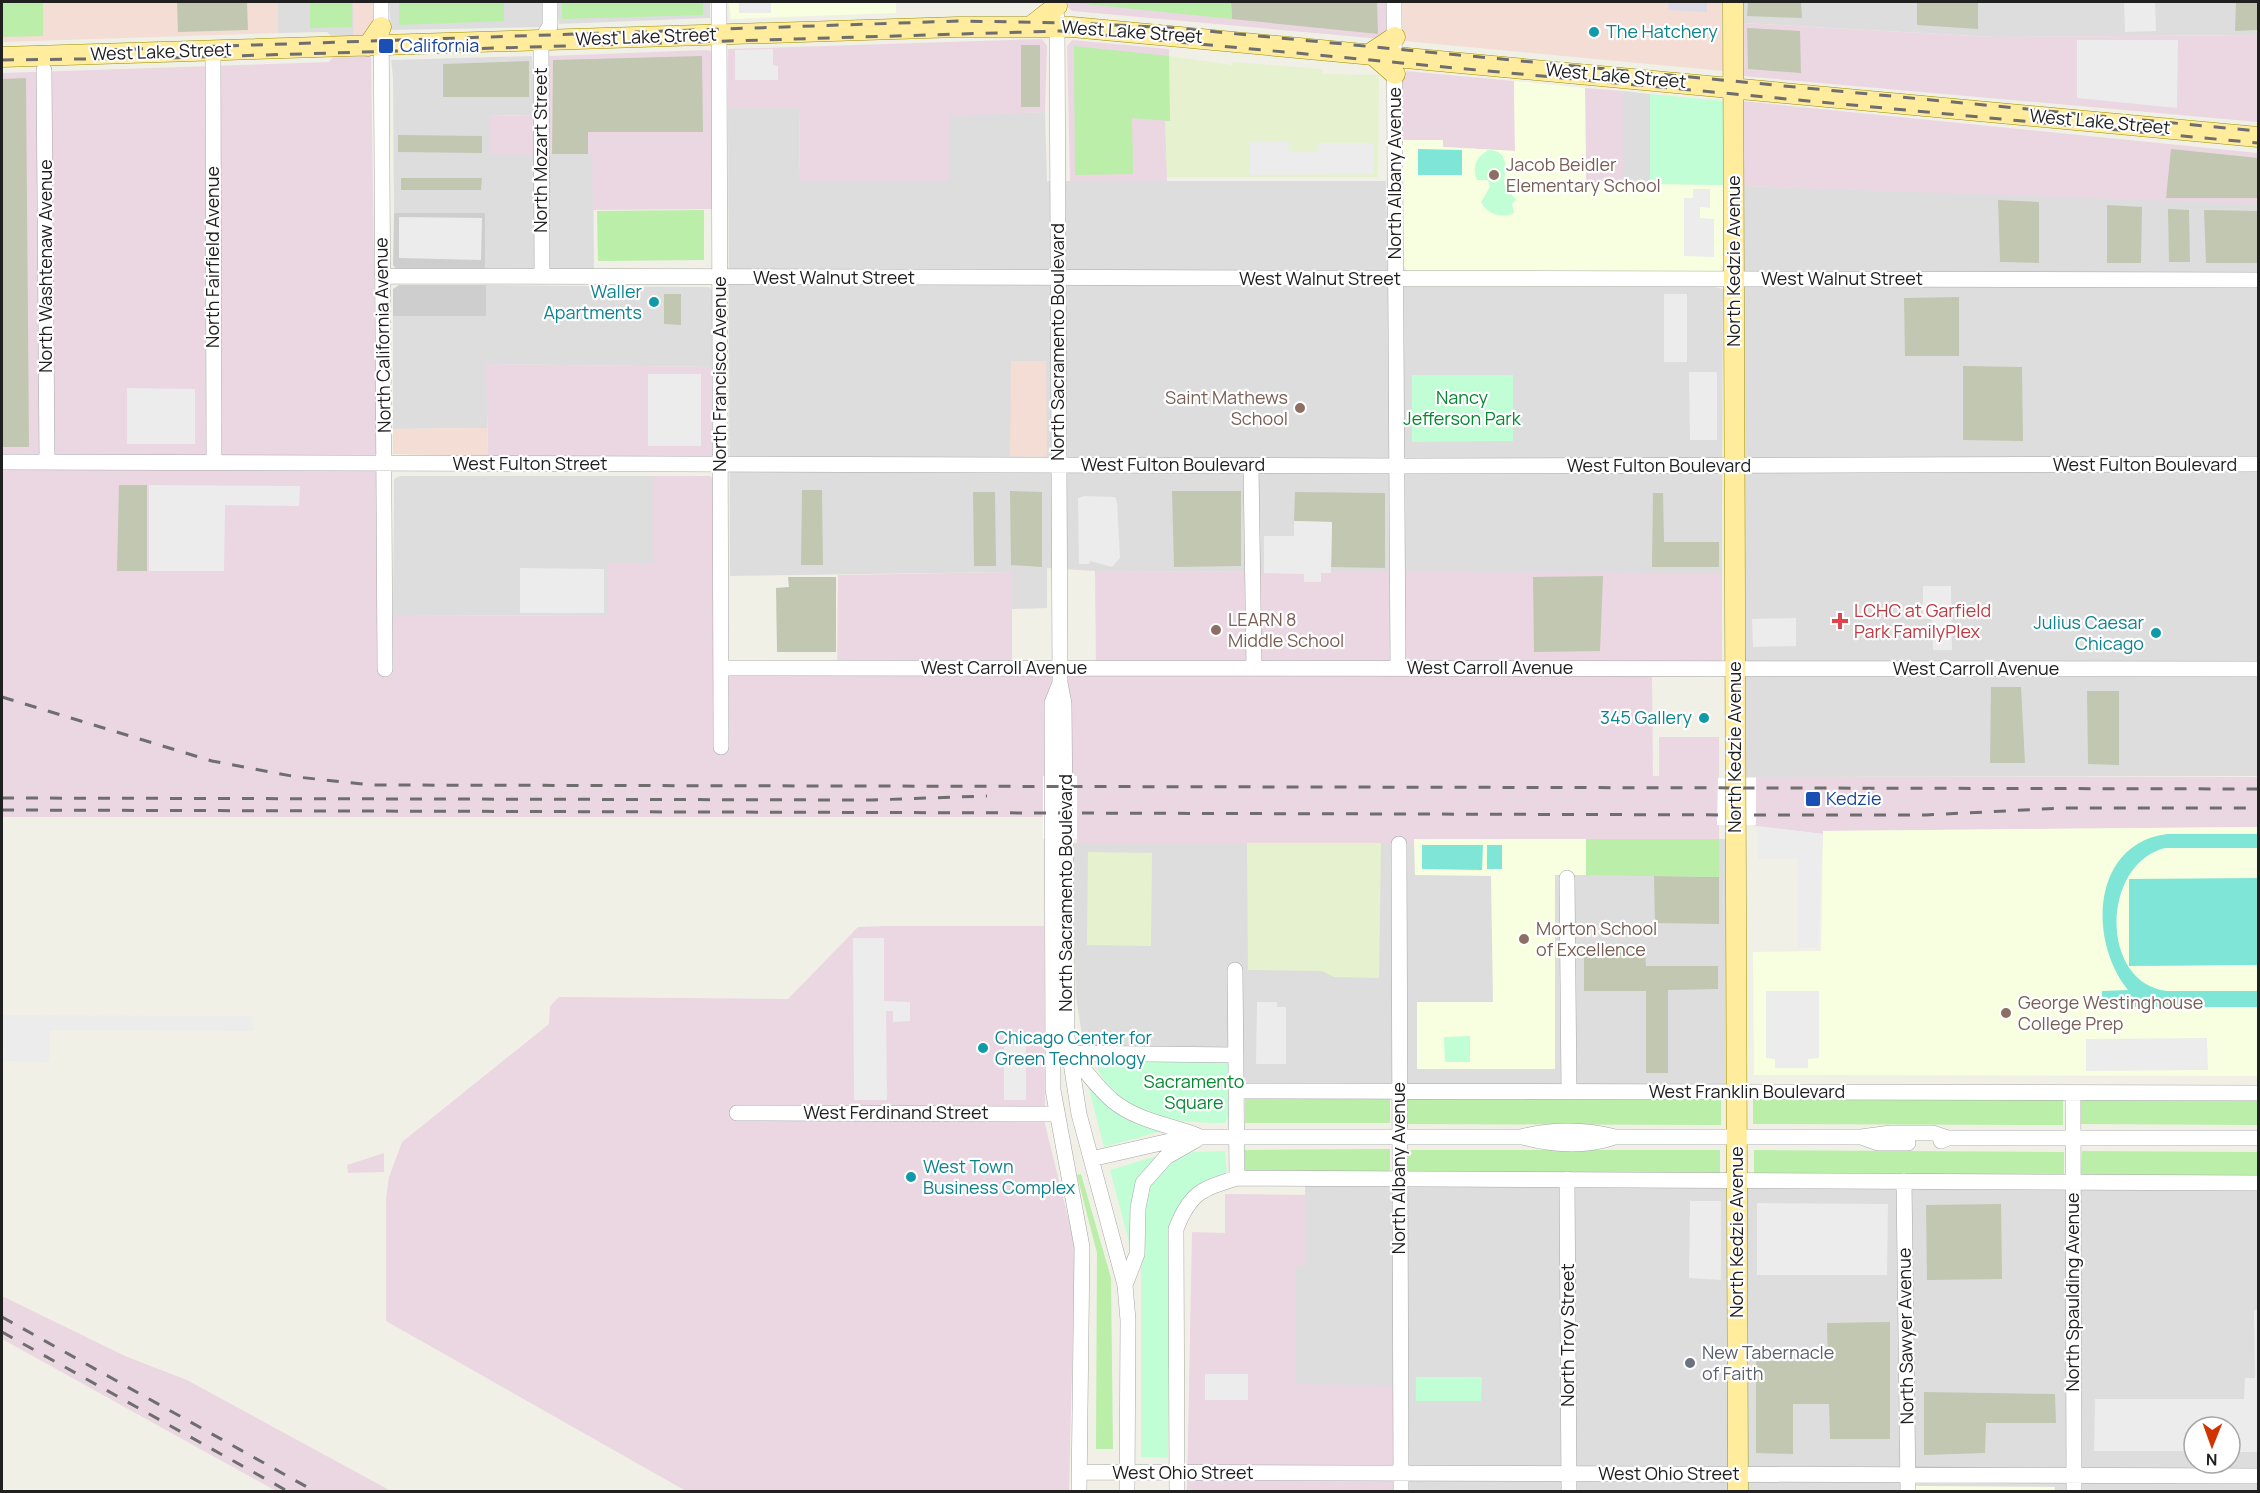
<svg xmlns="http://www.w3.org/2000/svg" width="2260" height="1493" font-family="Manrope,sans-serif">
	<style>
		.residential { fill: #dedddd; fill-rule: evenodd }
		.commercial { fill: #f3ddd4 }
		.industrial { fill: #ebd7e2 }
		.education { fill: #f8ffe1 }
		.religious { fill: #cecece }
		.construction { fill: #c1c7b1 }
		.farmland { fill: #e6f1d0 }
		.grass { fill: #baeea9 }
		.park { fill: #c1fdd5 }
		.pitch { fill: #7fe5d7 }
		.parking { fill: #ececec }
		.plaza { fill: #dddae7 }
		.pier { fill: #fff }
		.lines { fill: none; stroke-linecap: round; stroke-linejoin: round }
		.minor-casing { stroke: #a7a7a7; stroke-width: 16 }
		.major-casing { stroke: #9c8f00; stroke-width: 21 }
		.minor { stroke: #fff; stroke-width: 15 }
		.major { stroke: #ffed9d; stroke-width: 20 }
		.rail { stroke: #6e6e6e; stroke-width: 3; stroke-dasharray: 12 12; stroke-linecap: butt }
		.culture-dot { fill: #0f9aa8; stroke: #fff; stroke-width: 2 }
		.transit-dot { fill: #1a4fb4; stroke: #fff; stroke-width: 2 }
		.education-dot { fill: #8d6e63; stroke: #fff; stroke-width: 2 }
		.health-dot { fill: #e0444e; stroke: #fff; stroke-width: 2 }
		.worship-dot { fill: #6b7280; stroke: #fff; stroke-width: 2 }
		.labels { text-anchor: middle; stroke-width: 4.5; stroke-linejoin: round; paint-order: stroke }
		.street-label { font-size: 18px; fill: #202020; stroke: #fff }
		.culture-label { font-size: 18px; fill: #0d838f; stroke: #fff; text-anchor: start }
		.transit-label { font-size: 18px; fill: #164399; stroke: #fff; text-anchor: start }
		.education-label { font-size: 18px; fill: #785e54; stroke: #fff; text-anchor: start }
		.park-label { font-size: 18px; fill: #048930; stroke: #fff }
		.health-label { font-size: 18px; fill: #be3a42; stroke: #fff; text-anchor: start }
		.worship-label { font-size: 18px; fill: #5b616d; stroke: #fff; text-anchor: start }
	</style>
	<rect width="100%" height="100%" fill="#f1f0e6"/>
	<!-- residential -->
	<path class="residential" d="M278,2H353V36L332,37L327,32L278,33Z
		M389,2H546L543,27L391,30Z
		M556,2H710V18L559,24Z
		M1743,2H2258V35L1993,37L1743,23Z
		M532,56L535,115L489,116L534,155L535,267L534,270H485V213H394L393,77L391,60Z
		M1623,91L1650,94V184L1623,183Z
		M728,108H799L800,180L949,181V115L1045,112L1047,181H1386L1388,287H1715L1723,289L1722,574L1095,571L1047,568V608L1012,609L1011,572L730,576Z
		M549,153L593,154L594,270H550L548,267Z
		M1744,186L2258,202V776L1746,777Z
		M486,285L709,287L712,290L713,367L487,364V428L393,429V316H486Z
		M400,476H654V564L607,615L393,616L394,479Z
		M1414,839H1727V1090L1241,1088L1242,1054L1084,1048L1076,997L1072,843H1414Z
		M1305,1184L2258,1189V1491H1394L1296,1384V1266L1306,1265ZM2194,1427H2230V1463H2194Z"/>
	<!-- commercial -->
	<path class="commercial" d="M2,2H278V33L2,42Z
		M353,2H374V34L353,36Z
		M1402,2H1722L1723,71L1405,41L1403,38Z
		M1011,361H1046L1047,453L1045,457L1010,456Z
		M487,428L488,456L393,454V429Z"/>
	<!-- industrial -->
	<path class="industrial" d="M1068,2H1387L1388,37L1381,39L1072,11L1068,8Z
		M1743,23L1993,37L2258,35V122L1743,76Z
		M1042,39L1047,46L1045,112L949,116V181H800L799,108H728V49Z
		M1072,40L1169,49L1170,121L1166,122L1167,181H1070L1067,46Z
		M705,50L712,51L713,209L593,210L592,154L549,153V56Z
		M371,56L379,616L607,615V564L654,563V476H710L714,479L715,676L837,673L838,575L1012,572V671L1096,672L1095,571L1722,573V676L1652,677L1653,776H1659V737H1719V839H1415L1414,843H1077L1076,776H1043V817H2V73L329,62L333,57Z
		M1406,71L1514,81L1515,151L1443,147V140H1403L1402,75Z
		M1585,88L1623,91V183H1586Z
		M1742,101L2258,153V204L1744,186Z
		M535,115L534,155L489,154V116Z
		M486,364L713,367V454L711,457L488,456Z
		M1756,777H2258V827L1823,831V834L1754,826Z
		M884,926H1044L1045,1124L1075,1246L1069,1491H686L386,1321V1199L389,1177L402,1142L549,1024L550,1006L559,997L788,999L858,927Z
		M384,1153V1172L348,1173L347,1165Z
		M1225,1194L1306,1195V1266H1296V1384L1394,1386V1491L1187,1492L1192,1232L1225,1233Z
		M2,1296L125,1356L187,1380L391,1491H276L2,1339Z"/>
	<!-- education -->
	<path class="education" d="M729,2H896V13L731,19Z
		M1514,81L1585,88L1586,183L1723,185V265L1721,271H1407L1404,265L1403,140H1443V147L1515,151Z
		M2258,827V1076L1754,1075L1753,952L1821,951L1823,831Z
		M1414,839H1586V875H1555V1069H1417V1002H1493L1491,876L1415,875Z
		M1916,1486L2055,1487L2054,1491L1916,1492Z"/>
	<!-- religious -->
	<path class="religious" d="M394,213H485V270L396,269L393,265Z
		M399,285H486V316H393V289Z"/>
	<!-- construction -->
	<path class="construction" d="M177,2H247L248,30L178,32Z
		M1231,2H1377L1378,34L1232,19Z
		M1748,2H1801L1802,18L1747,16Z
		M1917,2H1978V29L1917,25Z
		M2236,2H2258V30L2235,31Z
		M1747,28L1800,31L1801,73L1748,69Z
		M1021,45H1040V107H1021Z
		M702,56L703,132H588V154H552L553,60Z
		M529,61V97H443V64Z
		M26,78L29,447H2V79Z
		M398,135L482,136V153L398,152Z
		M2171,149L2258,158V198H2166Z
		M401,178H482L481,190H401Z
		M1998,200L2039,202V263L2000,262Z
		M2107,205L2142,207L2141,263H2107Z
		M2168,209L2189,210L2190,262H2169Z
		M2204,210L2258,211V263H2206Z
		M664,294H681V325L664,324Z
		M1959,297V356H1905L1904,298Z
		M1963,366L2022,367L2023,441L1963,440Z
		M119,485H147V571H117Z
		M802,490H822L823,565H801Z
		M1010,491L1042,492V567L1011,565Z
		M1172,491H1241V566L1174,567Z
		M973,492H995L996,566H974Z
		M1295,492L1385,493V568L1331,567L1332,522L1294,521Z
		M1653,493H1663L1664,542H1719V567H1652Z
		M1603,576L1600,651L1534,652L1533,577Z
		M788,577H836V652H777L776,588L789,587Z
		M1991,687H2021L2025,763H1990Z
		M2087,691H2119V765L2088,764Z
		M1654,876L1719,877V924L1655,923Z
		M1584,952H1645L1646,966H1718V989L1668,990V1073H1646V991H1584Z
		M2001,1204L2002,1279L1927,1280L1926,1205Z
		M1890,1322V1439H1830L1829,1404H1793V1454L1756,1453V1361L1828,1360L1827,1323Z
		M1924,1392L2055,1394L2056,1423H1986L1985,1453L1924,1455Z"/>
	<!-- farmland -->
	<path class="farmland" d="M1169,56L1232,65L1233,62L1322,69L1323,74L1379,75L1378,177H1167L1165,121H1170Z
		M1247,843H1381L1379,978L1334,977L1322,971L1248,970Z
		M1088,852L1152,853L1151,946L1087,945Z"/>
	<!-- grass -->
	<path class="grass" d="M2,2H43V36L2,37Z
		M310,2H352V27L310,28Z
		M399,2H504V21L399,25Z
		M562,2H703V15L562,19Z
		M1075,2H1231L1232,19L1075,3Z
		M1074,46L1169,56L1170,121L1132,118L1133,174L1075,175Z
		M704,210V260L598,261L597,211Z
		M1586,839H1719V877L1586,875Z
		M1245,1097H1390V1123H1245Z
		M1753,1098L2063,1099V1125L1753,1124Z
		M1407,1099L1721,1100V1125L1408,1124Z
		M2080,1099H2258V1125L2081,1124Z
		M1390,1149V1174H1244V1150Z
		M1408,1150H1720V1176L1408,1174Z
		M1754,1150L2064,1152V1176L1754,1175Z
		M2082,1151L2258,1152V1176H2081Z
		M1081,1174L1111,1278L1113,1449H1096L1097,1253L1077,1175Z"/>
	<!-- park -->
	<path class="park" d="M1650,94L1724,101L1723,185L1650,184Z
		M1489,150C1510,151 1505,170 1504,184L1516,200L1512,204L1514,213C1501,219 1487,214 1481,202L1490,187L1488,180H1477C1472,167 1476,156 1489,150Z
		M1412,375H1513V441L1412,442Z
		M1470,1036V1062H1445L1444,1037Z
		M1094,1060H1228L1229,1114L1225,1123C1172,1123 1114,1117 1094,1060Z
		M1088,1085L1166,1130L1104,1147Z
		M1225,1151L1227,1172C1190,1185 1188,1191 1170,1224L1168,1458L1141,1457V1244L1144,1199L1153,1177L1174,1158L1193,1152Z
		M1160,1155L1139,1181L1132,1253L1110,1170Z
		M1416,1377H1482L1481,1401H1416Z"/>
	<!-- pitch -->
	<path class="pitch" d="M1418,149L1462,150V175H1418Z
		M2167,834H2258V848H2165C2101,864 2099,983 2167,991H2258V1007H2102V991L2128,990C2088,941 2091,844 2167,834Z
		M1422,845H1483L1482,870L1422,869Z
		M1487,845H1502V869H1487Z
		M2258,878V965L2129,966V879Z"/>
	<!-- parking -->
	<path class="parking" d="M739,2H771V13H739Z
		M2124,2H2155L2156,31L2125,32Z
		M2077,40H2178L2177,108L2077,98Z
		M773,49V65L778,66V80H735V50Z
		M1250,142H1289V152H1318V143H1373V174L1250,175Z
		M1693,189H1710V208L1700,207V218L1714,219V257L1684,256V198H1693Z
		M399,217L482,218L481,260L399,258Z
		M1664,294H1687V362H1664Z
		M1689,372H1717V440H1690Z
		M648,374H701V446H648Z
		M127,388L195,389V444H127Z
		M149,485L300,486L299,506L225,505L224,571H149Z
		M1084,496L1115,497L1117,501L1120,558L1112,567L1090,561L1089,564H1079L1078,498Z
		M1294,521L1332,522L1331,573H1321V582H1304V574L1264,573V536H1294Z
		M520,568L604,569V613H520Z
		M1923,586H1951L1952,650H1933L1932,619H1923Z
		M1796,618V646L1753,647L1752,619Z
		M1757,826L1823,834L1818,948H1798L1797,859H1758Z
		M853,938H884V1001L910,1002V1021L893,1022V1011H886L887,1100H854Z
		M1766,991H1819V1058L1808,1059V1068H1775V1059L1766,1058Z
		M1257,1002H1277V1007H1286V1064H1256Z
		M2,1015L253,1016V1031L50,1030V1062L2,1061L5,1051L2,1050Z
		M2207,1038L2208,1070L2086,1071V1039Z
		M1004,1045H1026V1100H1004Z
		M1690,1201H1721V1280L1689,1278Z
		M1757,1203L1888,1204L1887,1275H1757Z
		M2254,1310H2258V1452H2230V1427H2194V1451H2094L2095,1399H2244L2245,1378H2255Z
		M1205,1374H1248V1400H1205Z"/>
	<!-- plaza -->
	<path class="plaza" d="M1669,2H1707V12L1668,10Z"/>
	<!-- pier -->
	<path class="pier" d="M1043,776H1077V839H1043Z
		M1718,778H1756V825H1717Z"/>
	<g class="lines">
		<defs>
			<path id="minor" d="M381,2L385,669
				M719,2L721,747
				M1394,2L1398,668
				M1057,17L1060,683L1064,704L1067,1037L1079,1114L1125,1285L1128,1320L1127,1492
				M213,51L214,463
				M44,70L47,462
				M382,276L2258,280
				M542,277L541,40L550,26V2
				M2,462L1409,466L2258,464
				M1251,466L1254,668
				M721,668L2258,669
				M1060,683L1052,703L1053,1090L1082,1247L1079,1492
				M1399,844L1401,1492
				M1567,878L1569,1092
				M1235,970L1237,1178
				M1059,1053L1236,1055
				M1068,1053C1085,1068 1096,1087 1113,1101C1136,1120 1169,1125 1196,1135
				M1236,1091L2258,1093
				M2073,1093L2074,1492
				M737,1113L1055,1114
				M1523,1137C1551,1145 1585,1147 1612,1138
				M1861,1137L1878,1143H1908
				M1941,1141L1948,1138H2258
				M1091,1159L1174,1140L1203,1137H1521C1551,1129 1585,1129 1615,1137H1861L1891,1133H1933L1948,1138
				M1567,1179L1569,1492
				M1904,1181L1908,1492
				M1125,1285L1137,1254L1138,1208L1143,1183L1166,1157L1196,1140
				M1079,1472L2258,1476
				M1177,1492L1176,1229C1190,1193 1201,1189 1237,1178L2258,1183"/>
			<path id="major" d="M1733,2L1738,1492
				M1030,27L1057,6
				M1395,37L1371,53L1395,74
				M368,46L381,27
				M2,57L958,27H1072L2258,137"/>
		</defs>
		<!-- minor casing -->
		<use href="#minor" class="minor-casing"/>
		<!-- major casing -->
		<use href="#major" class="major-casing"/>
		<!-- minor -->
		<use href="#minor" class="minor"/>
		<!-- major -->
		<use href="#major" class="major"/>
		<!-- rail -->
		<path class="rail" d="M107,50L959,21L1074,23L1175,28L2258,131
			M2,60L166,58L1060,31L2258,143
			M2,697L212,761L297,777L373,785L2258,789
			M2,798L872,800L987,796
			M2,810L1756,815H1926L2063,808H2258
			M2,1317L316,1492
			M2,1332L289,1492"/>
	</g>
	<!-- markers -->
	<g class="culture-dot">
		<circle cx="1594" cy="32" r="6"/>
		<circle cx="654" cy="302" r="6"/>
		<circle cx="2156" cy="633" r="6"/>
		<circle cx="1704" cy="718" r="6"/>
		<circle cx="983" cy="1048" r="6"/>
		<circle cx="911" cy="1177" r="6"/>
	</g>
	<g class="transit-dot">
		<rect x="378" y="38" width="16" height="16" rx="3"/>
		<rect x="1805" y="791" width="16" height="16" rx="3"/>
	</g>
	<g class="education-dot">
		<circle cx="1494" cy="175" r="6"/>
		<circle cx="1300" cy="408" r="6"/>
		<circle cx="1216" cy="630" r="6"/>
		<circle cx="1524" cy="939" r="6"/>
		<circle cx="2006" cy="1013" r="6"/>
	</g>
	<path class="health-dot" d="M1837 612h6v6h6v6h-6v6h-6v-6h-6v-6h6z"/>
	<circle class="worship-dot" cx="1690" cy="1363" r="6"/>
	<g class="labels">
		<!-- street labels -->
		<g class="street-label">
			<text transform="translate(1132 32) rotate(4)" y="6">West Lake Street</text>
			<text transform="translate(646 37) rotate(-2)" y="6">West Lake Street</text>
			<text transform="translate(161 52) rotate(-2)" y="6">West Lake Street</text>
			<text transform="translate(1616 76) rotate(5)" y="6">West Lake Street</text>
			<text transform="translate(2100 122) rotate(5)" y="6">West Lake Street</text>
			<text transform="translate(541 150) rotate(-90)" y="6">North Mozart Street</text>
			<text transform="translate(1395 173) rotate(-90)" y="6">North Albany Avenue</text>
			<text transform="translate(213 257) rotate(-90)" y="6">North Fairfield Avenue</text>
			<text transform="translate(1734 261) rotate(-90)" y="6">North Kedzie Avenue</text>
			<text transform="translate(46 266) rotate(-90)" y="6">North Washtenaw Avenue</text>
			<text x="834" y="284">West Walnut Street</text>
			<text x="1320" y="285">West Walnut Street</text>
			<text x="1842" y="285">West Walnut Street</text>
			<text transform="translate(383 335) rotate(-91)" y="6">North California Avenue</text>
			<text transform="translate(1058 342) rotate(-90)" y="6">North Sacramento Boulevard</text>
			<text transform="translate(720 374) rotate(-90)" y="6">North Francisco Avenue</text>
			<text x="530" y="470">West Fulton Street</text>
			<text x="1173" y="471">West Fulton Boulevard</text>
			<text x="2145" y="471">West Fulton Boulevard</text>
			<text x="1659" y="472">West Fulton Boulevard</text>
			<text x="1004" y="674">West Carroll Avenue</text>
			<text x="1490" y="674">West Carroll Avenue</text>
			<text x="1976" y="675">West Carroll Avenue</text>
			<text transform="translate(1735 747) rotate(-90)" y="6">North Kedzie Avenue</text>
			<text transform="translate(1066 893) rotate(-90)" y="6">North Sacramento Boulevard</text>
			<text x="1747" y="1098">West Franklin Boulevard</text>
			<text x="896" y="1119">West Ferdinand Street</text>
			<text transform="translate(1399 1168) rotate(-90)" y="6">North Albany Avenue</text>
			<text transform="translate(1737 1232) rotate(-90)" y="6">North Kedzie Avenue</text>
			<text transform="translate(2073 1292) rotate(-90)" y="6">North Spaulding Avenue</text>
			<text transform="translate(1568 1335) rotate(-90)" y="6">North Troy Street</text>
			<text transform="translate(1906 1336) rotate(-91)" y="6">North Sawyer Avenue</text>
			<text x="1183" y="1479">West Ohio Street</text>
			<text x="1669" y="1480">West Ohio Street</text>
		</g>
		<!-- culture labels -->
		<g class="culture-label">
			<text x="1606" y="38">The Hatchery</text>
			<text x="642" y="298" text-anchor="end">Waller<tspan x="642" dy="21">Apartments</tspan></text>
			<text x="2144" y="629" text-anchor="end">Julius Caesar<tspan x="2144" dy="21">Chicago</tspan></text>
			<text x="1692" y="724" text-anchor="end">345 Gallery</text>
			<text x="995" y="1044">Chicago Center for<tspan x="995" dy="21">Green Technology</tspan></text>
			<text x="923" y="1173">West Town<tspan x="923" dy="21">Business Complex</tspan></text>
		</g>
		<!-- transit labels -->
		<g class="transit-label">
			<text x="400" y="52">California</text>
			<text x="1826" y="805">Kedzie</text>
		</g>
		<!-- education labels -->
		<g class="education-label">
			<text x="1506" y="171">Jacob Beidler<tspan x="1506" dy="21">Elementary School</tspan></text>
			<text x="1288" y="404" text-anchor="end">Saint Mathews<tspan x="1288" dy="21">School</tspan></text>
			<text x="1228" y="626">LEARN 8<tspan x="1228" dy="21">Middle School</tspan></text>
			<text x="1536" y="935">Morton School<tspan x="1536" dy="21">of Excellence</tspan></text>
			<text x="2018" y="1009">George Westinghouse<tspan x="2018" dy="21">College Prep</tspan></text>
		</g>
		<!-- park labels -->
		<g class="park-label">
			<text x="1462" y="404">Nancy<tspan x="1462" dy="21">Jefferson Park</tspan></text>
			<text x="1194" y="1088">Sacramento<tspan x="1194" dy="21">Square</tspan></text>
		</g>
		<!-- health labels -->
		<g class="health-label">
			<text x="1854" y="617">LCHC at Garfield<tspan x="1854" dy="21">Park FamilyPlex</tspan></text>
		</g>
		<!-- worship labels -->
		<g class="worship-label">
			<text x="1702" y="1359">New Tabernacle<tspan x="1702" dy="21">of Faith</tspan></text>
		</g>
	</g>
	<!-- border -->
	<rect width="2260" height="1493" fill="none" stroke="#202020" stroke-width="6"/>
	<!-- north arrow -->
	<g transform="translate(2212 1445) rotate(181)"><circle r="28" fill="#ffffff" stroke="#a6a6a6" stroke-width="1.5"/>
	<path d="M0-4.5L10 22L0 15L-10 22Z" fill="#d03400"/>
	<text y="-9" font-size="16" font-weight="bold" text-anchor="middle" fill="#202020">N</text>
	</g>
</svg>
